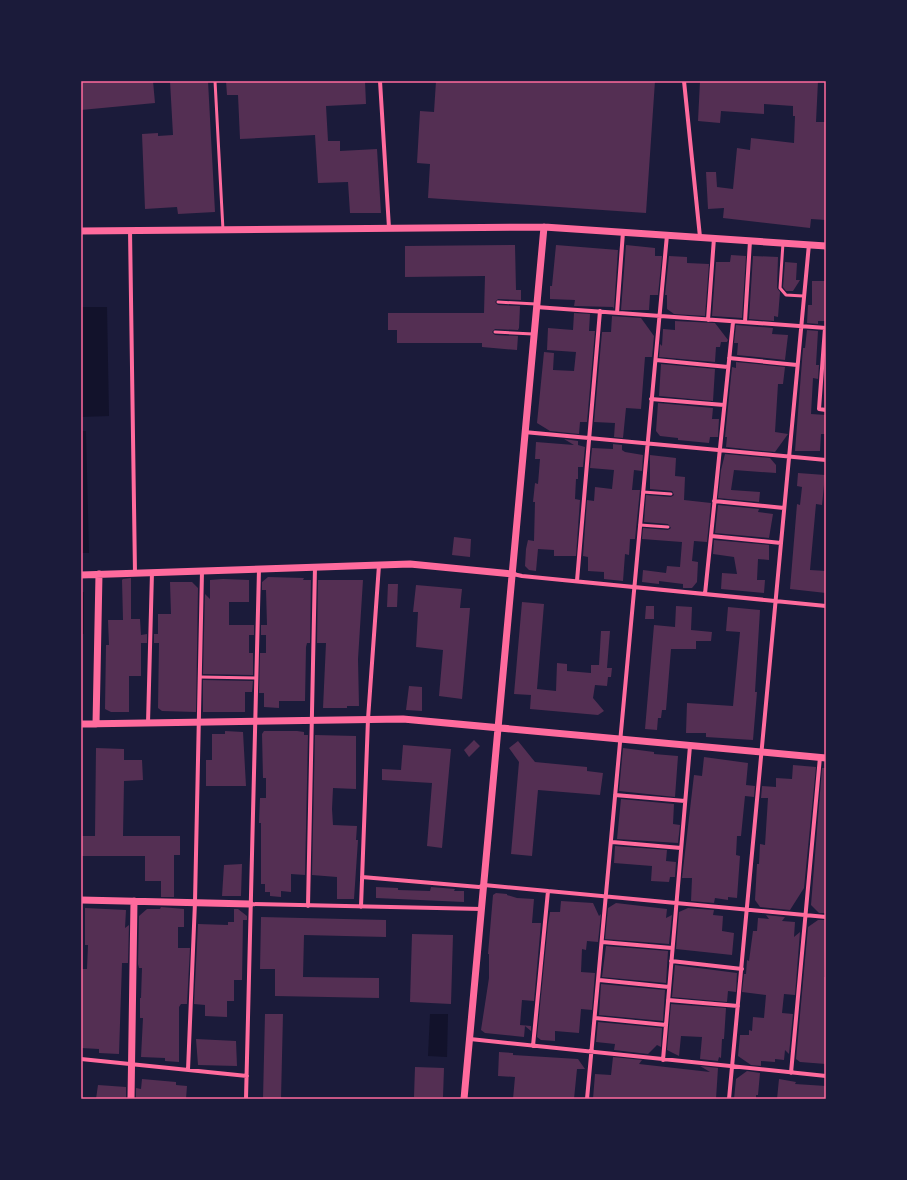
<svg xmlns="http://www.w3.org/2000/svg" width="907" height="1180" font-family="Mulish,sans-serif">
	<style>
		.water { fill: #12122b }
		.building { fill: #542f53 }
		.lines { fill: none; stroke-linecap: round; stroke-linejoin: round }
		.service { stroke: #ff6b9d; stroke-width: 3 }
		.minor { stroke: #ff6b9d; stroke-width: 4 }
		.tertiary { stroke: #ff6b9d; stroke-width: 7 }
		.neatline { fill: none; stroke: #ff6b9d; stroke-width: 1.5 }
	</style>
	<rect width="100%" height="100%" fill="#1b1b3a"/>
	<!-- water -->
	<path class="water" d="M81,307H107L109,416L81,417Z
		M81,431H86L89,553H81Z
		M81,592H84V634H81Z
		M430,1014H448L447,1057L428,1056Z"/>
	<!-- building -->
	<path class="building" d="M81,81H153L155,103L81,110Z
		M170,81H208L215,212L178,214L177,207L145,209L142,134L158,133V136L173,135Z
		M226,81H365L366,104L326,106L328,141H340V151L377,149L381,213H350L348,182L318,183L315,135L240,139L238,95H227Z
		M436,81H655L646,213L428,198L430,164L417,163L420,111L434,112Z
		M700,81H818L816,122H826V220L811,219L810,228L723,218L724,208L708,209L706,172H716L717,187L733,189L737,148L750,150L751,138L794,143L795,116H793V106L764,104V114L721,111L720,123L698,121Z
		M515,245L516,290H521V300L498,299L495,302L498,305L520,306L519,328L518,330L495,329L492,332L495,335L518,336L517,350L482,347V343H397V330H388V313H484L485,276L405,277V246Z
		M556,245L618,250L614,309L613,307L574,306L575,300L550,299V286H552Z
		M626,245L655,248V256H662L658,295H650L649,310H621Z
		M731,255L746,256L742,318L712,316L716,262H730Z
		M669,256L687,257V263L709,264L705,316L674,314L667,309V295H665Z
		M753,256L778,257L777,288L780,292L778,317L774,316V321L749,319Z
		M785,262L797,263L796,280H800L793,291H786L783,287Z
		M812,281H826V321H818V324L807,323L808,305H812Z
		M574,313L590,314L589,331H595L587,422H580L579,434L550,431L537,423L544,352L554,353L553,370L574,371L576,352L547,350L548,328L573,330Z
		M612,316L641,318L654,336L652,357H645L641,409L626,408L623,438L614,437L615,423L594,422L602,332H611Z
		M675,321L715,323L728,340L727,342H721L720,347H716L715,362L659,357L660,344L662,346L663,329L675,330Z
		M736,325L773,328L772,334L788,335L785,360L737,355L738,343H734Z
		M807,330L818,331L816,365H819L818,379L813,378L811,414L826,415V434H821L820,451H795L803,348H805Z
		M736,362L785,367L783,384H778L775,432L788,434L775,452L726,447L727,437H725L732,367L736,368Z
		M661,364L715,369L713,401L659,396Z
		M658,403L713,408L712,419H719L718,437H710L709,443L678,440V438L660,436L656,431Z
		M564,439L578,441V445L585,447L583,467H578V479H576L575,499L580,500L576,556H554V550L538,549L536,571L529,570L525,566L526,549L528,540L534,541L535,502H533L535,483L538,484L540,459H535L536,442L574,445Z
		M613,444L622,445V450L625,452L643,455L642,471L634,470L632,490H640L635,539H630L629,555L625,554L623,581L604,579V572L588,571V557L583,556L587,500L594,501L595,487L612,489L614,470L590,468L592,448L613,449Z
		M725,454L770,458L776,465V473L734,470L731,490L760,492L759,502L718,498L721,470Z
		M650,455L676,458L675,476L685,477L684,500L711,503L707,542L694,541L692,561L698,562L697,582L692,588H683V584L659,581V584L642,582L643,570L666,573L667,566L680,567L682,542L642,539L643,528L668,530L671,528L668,524L644,522L646,495L671,497L674,495L672,491L650,489Z
		M798,473L825,475L822,505L816,504L810,570L826,571V593L790,589L797,504L800,505L802,487L797,486Z
		M718,505L759,509L758,512L773,514L769,538L715,533Z
		M454,537L471,539L470,557L452,555Z
		M714,540L769,545V560L758,559L757,580H765L764,593L721,589L722,573L737,574L734,557L713,554Z
		M268,577L304,578L303,580H311L310,643H307L306,647L305,701H279V708L264,707V693H259L260,653H266V635H261V625H267L266,590H262V582Z
		M131,578V619H140L141,635L147,634V643H141V676H129V712H111L105,709L106,645H109L108,620H123L122,580L123,579Z
		M223,579L249,580V602H229V625H254V635H249V653H253V675L203,674L205,594L210,599V580Z
		M318,580H363L358,659L359,706H347V708H323L326,643H317Z
		M170,582H192L198,588L196,712L162,711L158,708L159,643H154V634H158V614H171Z
		M388,584H398L397,607H387Z
		M416,585L462,589L460,608H470L462,699L439,696L443,650L416,647L418,612H413Z
		M522,602L544,604L537,689L556,691L557,663L567,664V671L591,673V665H599L601,631H610L607,668H612L611,677H608L607,686L595,685L593,698L604,711L598,715L530,709L531,695L514,694Z
		M646,606H654V619H645Z
		M676,606L692,607L691,630L712,632L711,641H696V649H671L666,710H662L661,718H658L657,730L645,729L654,625L675,627Z
		M728,607L760,610L755,692H757L753,740L706,737V733H686L687,703L733,706L740,632L726,631Z
		M203,680L253,681L252,692H245V712H203Z
		M409,686L422,687V711L406,710Z
		M225,731L243,732L246,786H206V760H212V734H225Z
		M264,731H297L304,732V735H308L305,875L291,874V892L281,891V897L270,896V892H265V884H261V823H259L260,798H266V778H263L262,734Z
		M315,735L356,736V789L333,788L332,809L333,825L357,826L356,840H358L354,899H337V877L312,875Z
		M474,740L480,746L469,757L464,750Z
		M518,741L535,762L587,767V771L603,773L600,795L538,790L532,856L511,854L519,762L509,748Z
		M403,745L451,749L442,848L427,846L432,783L382,780V769L401,770Z
		M96,748L124,749V760H142L143,780L124,781L123,836H180V855H174V897H161V881H145V856H81V836H95Z
		M623,748L654,752V754L678,756L675,797L619,791Z
		M704,757L748,763L746,785L755,786L754,797L745,796L741,836H737L736,855L740,856L737,898L728,897V900L715,898L714,903L691,901L692,878H682L694,775L702,776Z
		M793,765L816,767L804,888L790,910L760,907L755,900L757,864H759L760,844L765,845L768,798H761L762,786L776,787V778L792,779Z
		M822,768H826V913H819L811,905Z
		M621,799L674,804L673,824L680,825L678,843L617,839Z
		M615,846L667,850L666,861L676,862L675,877H670L669,882L651,881L652,866L614,863Z
		M242,864L241,896H222L224,865Z
		M376,887L398,888V890L430,891L431,887L455,889L454,891H464V902L376,898Z
		M496,893L507,894V895L517,898L534,899L532,923H541L534,1001L522,1000L520,1025L531,1026V1031L525,1026L524,1037L485,1033L481,1030L489,978V954H488L493,895Z
		M561,901L593,903L599,916L601,914L598,942L587,941L586,950L582,949L581,972L595,973L592,1010L581,1009L579,1033L555,1031V1041L541,1040L537,1037L548,924L550,912H560Z
		M616,903L667,909L666,918L672,915L669,944L605,939L608,908Z
		M161,907L184,909V927H178V948H190L187,1004H181L179,1007V1062L165,1061V1058L141,1057L143,1018H140V998H141L142,968H139L138,964L139,916L147,909H160Z
		M85,908L126,910L125,928L129,925L128,963H122L119,1054L99,1053V1049L81,1048V969H87L88,945H85Z
		M688,908L714,910L713,915L723,916L722,931L734,933L732,955L676,949L679,912Z
		M234,909H238L247,916V920H243L242,980H234V1001H227V1017L205,1016V1005L194,1004L198,924L228,925V922H234Z
		M766,915L785,917L782,921L795,922L794,937L800,932L795,995L784,994L782,1013L793,1014L789,1054L785,1050L784,1060L775,1059V1062L761,1061V1066L751,1065L738,1056L740,1035H749V1030L752,1031L753,1017L764,1018L766,995L742,992L744,974H746L747,960L749,961L753,931H757L758,918L769,919Z
		M261,917L386,920V937L304,935L303,977L379,978V998L275,996V969H260Z
		M818,920H826L824,977H826V1064L800,1062L796,1059L808,927Z
		M412,934L453,935L451,1004L410,1002Z
		M606,946L668,951L666,983L602,977Z
		M675,965L737,973L736,992L728,991L727,1002L672,997Z
		M601,984L665,990L663,1021L599,1015Z
		M671,1004L726,1008L724,1039H722L721,1058L719,1057L718,1061L700,1059L702,1037L681,1036L679,1056L667,1050Z
		M265,1014H283L281,1099H263Z
		M598,1022L662,1028L661,1047L657,1045L648,1054L614,1050L615,1044L596,1042Z
		M196,1039L236,1041L237,1066L198,1065Z
		M499,1052L513,1053V1055L578,1059L585,1069H577L574,1099H513L515,1077L498,1076Z
		M613,1057L642,1060L639,1064L710,1072L700,1066L718,1068L716,1099H593L595,1074L611,1075Z
		M415,1067L444,1068L443,1097H414Z
		M747,1071L760,1073L758,1095H756V1099H734L736,1079Z
		M142,1079L176,1082V1085L187,1086L186,1099H136V1088L141,1089Z
		M779,1079L796,1082L795,1084L826,1086V1099H777Z
		M98,1085L126,1087V1099H96Z"/>
	<g class="lines">
		<!-- service -->
		<path class="service" d="M215,81L223,230
			M783,243L780,288L786,295L803,296
			M498,302L536,304
			M495,332L533,334
			M643,492L671,494
			M640,525L668,527
			M200,677L256,678"/>
		<!-- minor -->
		<path class="minor" d="M380,81L389,228
			M684,81L700,237
			M130,230L135,573
			M536,307L826,328
			M617,313L623,232
			M708,320L714,238
			M745,322L750,241
			M825,328L819,409L826,410
			M729,358L797,365
			M656,360L728,367
			M651,399L724,405
			M524,432L826,460
			M714,501L784,508
			M711,536L781,543
			M513,574L522,576L826,606
			M577,581L600,311
			M705,594L733,322
			M148,723L152,572
			M615,795L685,801
			M612,842L681,848
			M362,877L479,887L484,885L826,917
			M250,904L482,909
			M308,906L315,567
			M361,907L368,719L379,565
			M602,942L672,948
			M671,961L742,969
			M599,980L669,987
			M668,1000L738,1006
			M595,1018L666,1025
			M470,1039L826,1076
			M533,1046L548,891
			M81,1059L247,1076
			M663,1060L690,746
			M188,1070L195,902L202,571
			M791,1073L820,757
			M246,1099L259,569
			M587,1099L667,235
			M729,1099L809,244"/>
		<!-- tertiary -->
		<path class="tertiary" d="M81,231L544,227L826,246
			M81,575L410,564L513,574
			M81,724L403,719L826,758
			M96,724L99,574
			M81,900L250,904
			M131,1099L134,901
			M464,1099L544,227"/>
	</g>
	<!-- border -->
	<rect width="907" height="1180" fill="none" stroke="#1b1b3a" stroke-width="164"/>
	<rect x="82" y="82" width="743" height="1016" class="neatline"/>
</svg>
